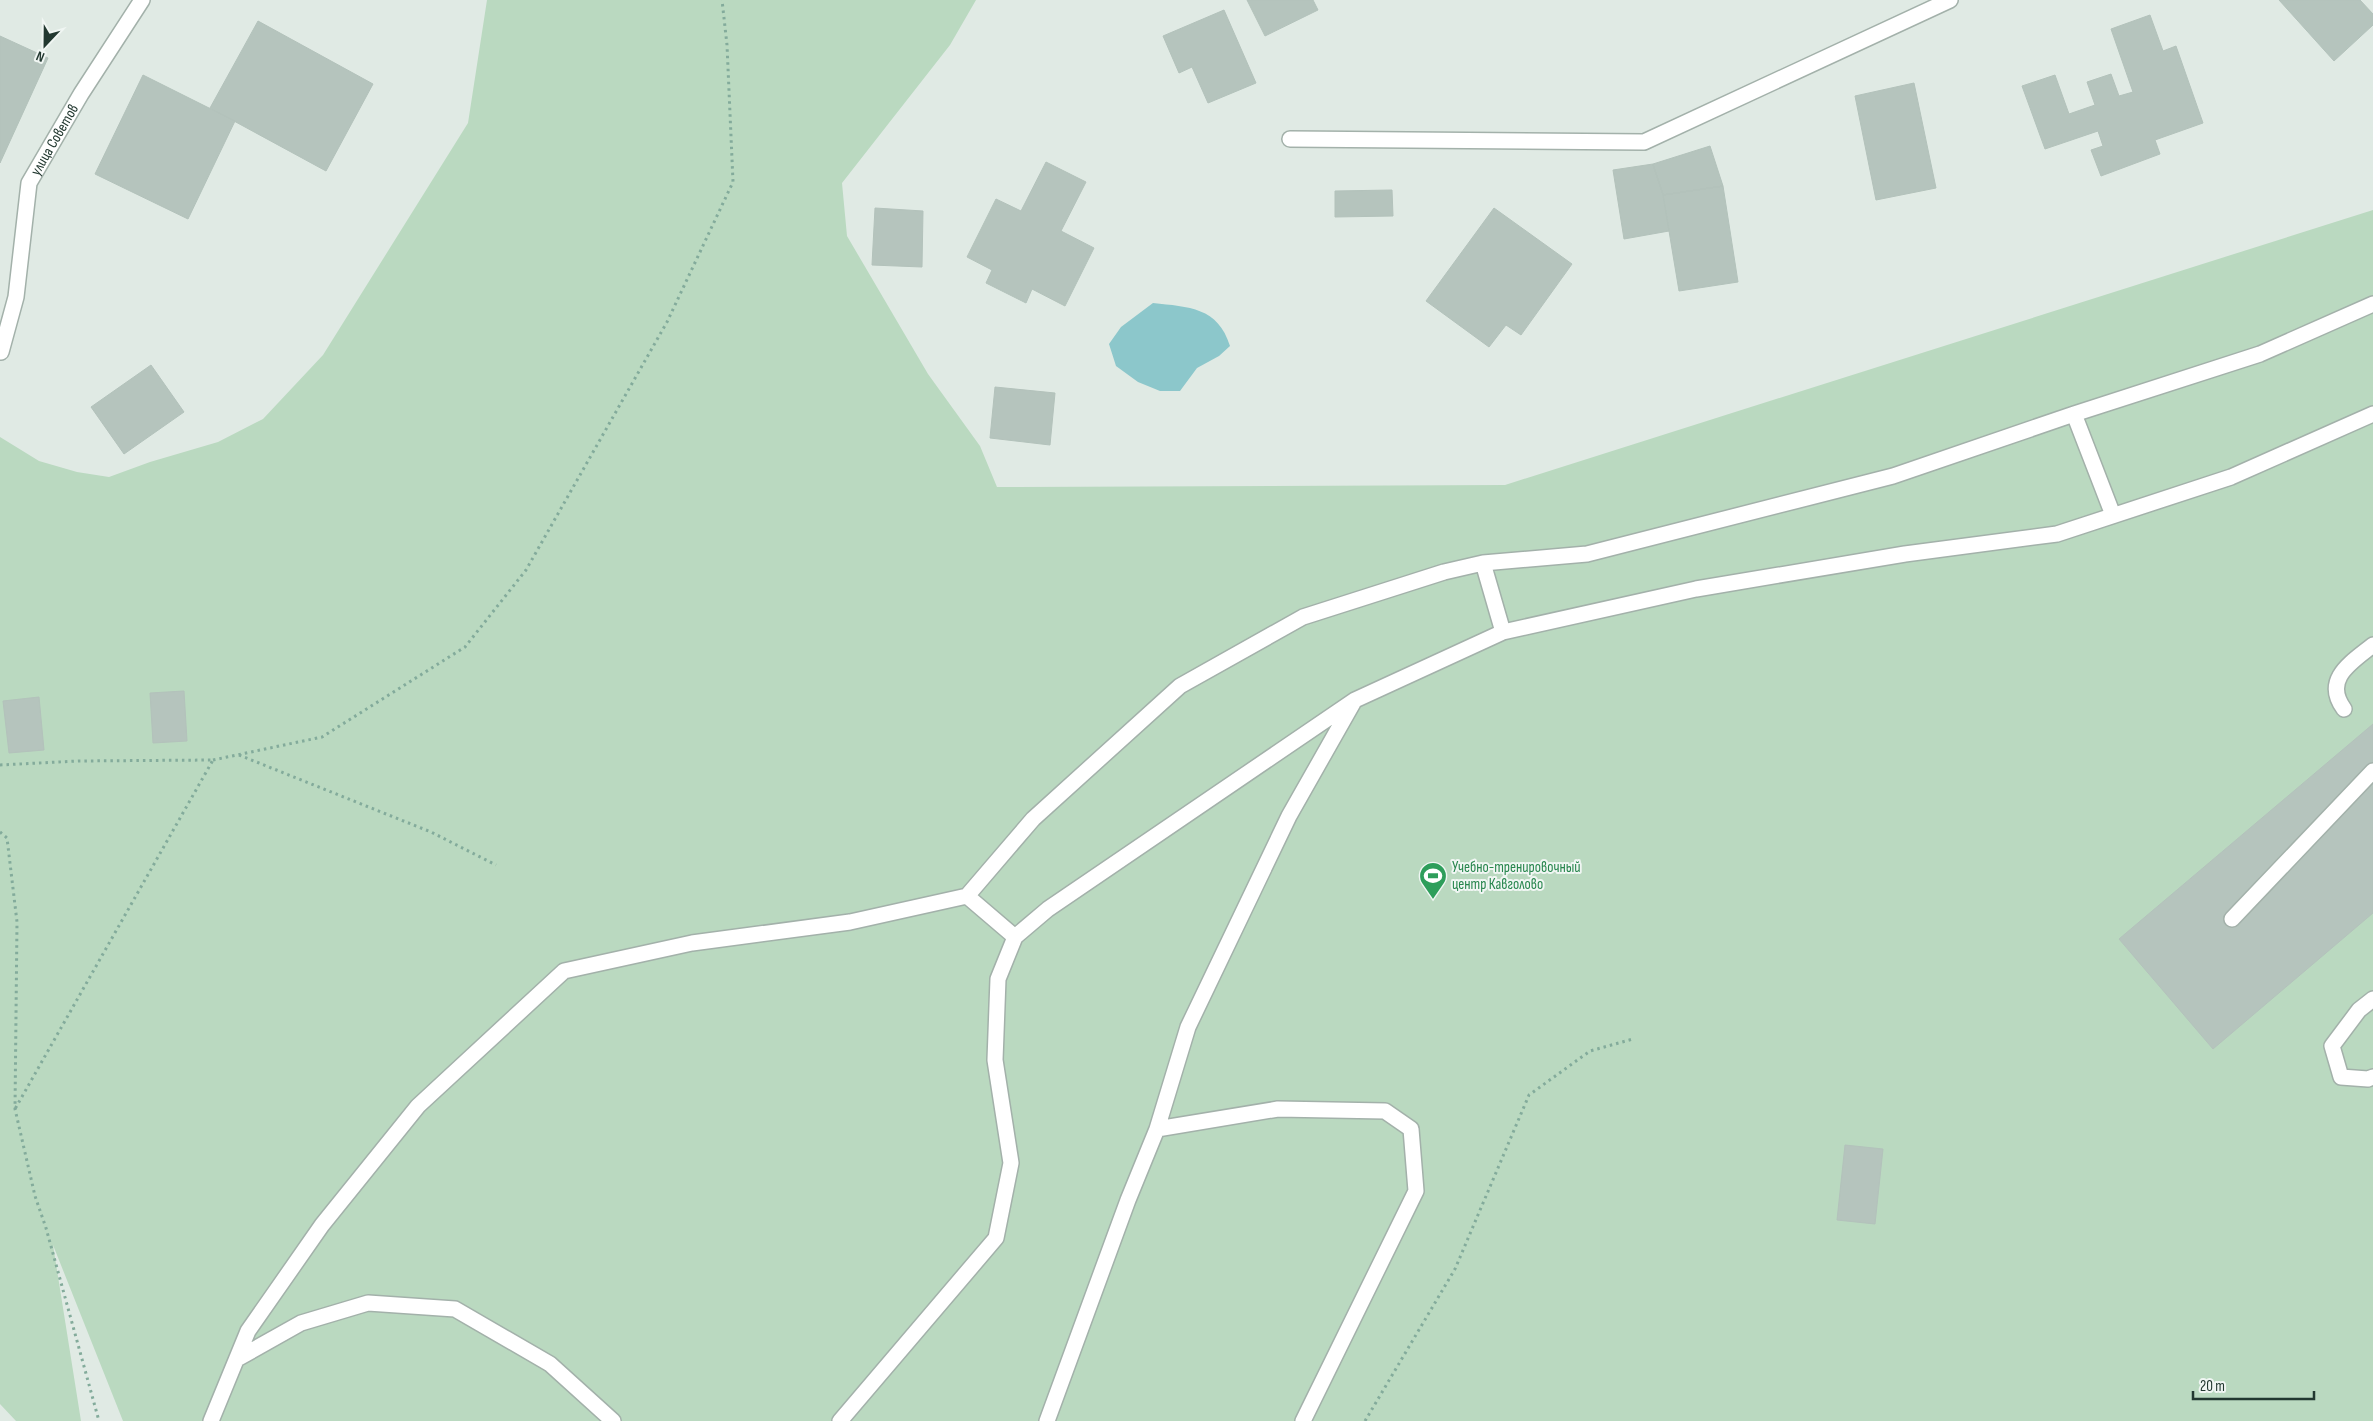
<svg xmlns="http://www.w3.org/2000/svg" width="2373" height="1421" font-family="'Sofia Sans Condensed',sans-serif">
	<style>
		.green { fill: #bad9c0 }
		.water { fill: #8cc7cb }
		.building { fill: #b5c4bd; stroke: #b3c2bb }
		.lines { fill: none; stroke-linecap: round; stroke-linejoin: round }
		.service-casing { stroke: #a3b1aa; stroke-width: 18 }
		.minor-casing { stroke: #a3b1aa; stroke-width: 18 }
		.path { stroke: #83ab9b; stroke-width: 3; stroke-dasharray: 2.5 4; stroke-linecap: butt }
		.service { stroke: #fff; stroke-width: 15 }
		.minor { stroke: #fff; stroke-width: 15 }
		.labels { text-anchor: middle; stroke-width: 4; stroke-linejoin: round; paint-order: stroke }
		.street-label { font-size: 15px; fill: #223830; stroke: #f0f6f3 }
		.leisure-label { font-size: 15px; fill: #27864d; stroke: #f0f6f3; text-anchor: start }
	</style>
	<rect width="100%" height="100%" fill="#e0eae4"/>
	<!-- green -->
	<path class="green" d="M487,0H976L950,45L842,183L847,236L928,374L980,446L997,487L1505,485L2373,210V1421H123L53,1245L81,1421H16L0,1404V437L39,461L77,472L109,477L150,462L218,442L263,419L323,355L468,123Z"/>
	<!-- water -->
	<path class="water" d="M1153,303C1189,307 1218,307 1230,346L1219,356L1197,368L1180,391H1160L1138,382L1116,366L1109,344L1121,327Z"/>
	<!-- building -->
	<path class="building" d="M1247,0H1313L1318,10L1265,36Z
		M2279,0H2360L2373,14V25L2334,61Z
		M1224,10L1256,83L1208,103L1192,67L1179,73L1163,36Z
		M2150,15L2163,51L2176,46L2203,123L2155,140L2160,154L2101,176L2091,150L2103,146L2098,131L2045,149L2022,86L2055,75L2069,114L2095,105L2087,82L2111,74L2119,96L2133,92L2111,29Z
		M258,21L373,84L326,171L210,108Z
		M0,36L48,58L0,163Z
		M143,75L235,121L188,219L95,174Z
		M1914,83L1936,188L1876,200L1855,96Z
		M1710,146L1723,186L1663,195L1653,164Z
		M1046,162L1086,182L1061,231L1094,248L1065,306L1032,289L1026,303L986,283L992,270L967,257L996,199L1021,211Z
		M1653,164L1663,195L1669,231L1624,239L1613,170Z
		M1723,186L1738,282L1679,291L1663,195Z
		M1392,190L1393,216L1335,217V191Z
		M875,208L923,211L922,267L872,265Z
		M1494,208L1572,264L1521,335L1506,325L1489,347L1426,301Z
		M151,365L184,412L124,454L91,407Z
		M995,387L1055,393L1050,445L990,438Z
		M184,691L187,741L153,743L150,693Z
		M39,697L44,750L9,753L3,701Z
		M2373,724V913L2213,1049L2119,939Z
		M1845,1145L1883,1149L1875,1224L1837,1220Z"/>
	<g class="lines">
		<defs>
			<path id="service" d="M2074,414L2113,515
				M1483,563L1503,632
				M2344,709C2322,679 2352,662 2373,645
				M967,896L1015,937
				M2232,919L2373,771
				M2373,999L2359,1010L2332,1046L2341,1077L2368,1079L2373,1077
				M1157,1129L1188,1027L1289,816L1353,703
				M237,1359L301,1323L368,1303L455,1309L550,1364L613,1421
				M211,1421L248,1331L322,1225L418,1106L564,971L692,943L850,922L967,896L1033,819L1180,686L1303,617L1444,572L1483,563L1587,554L1893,476L2074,414L2260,354L2373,304
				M840,1421L996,1238L1011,1163L995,1060L998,979L1015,937L1048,909L1355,700L1503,632L1696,589L1905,554L2057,534L2231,477L2373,414
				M1047,1421L1128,1200L1157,1129L1278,1109L1385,1111L1411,1129L1416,1191L1303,1421"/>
			<g id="minor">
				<path d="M1290,139L1644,142L1950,0"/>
				<path id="s1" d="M1,352L16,297L29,183L81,94L142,0"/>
			</g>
		</defs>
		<!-- service casing -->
		<use href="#service" class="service-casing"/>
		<!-- minor casing -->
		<use href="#minor" class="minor-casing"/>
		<!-- path -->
		<path class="path" d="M239,755L431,832L496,865
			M213,760L322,737L465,647L526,570L667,322L733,182L727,45L722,0
			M0,765L78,761L213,760L15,1109
			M0,832L7,838L17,922L15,1109L35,1196L46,1228L99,1421
			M1365,1421L1455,1269L1529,1095L1590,1051L1633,1039"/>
		<!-- service -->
		<use href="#service" class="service"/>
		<!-- minor -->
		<use href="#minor" class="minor"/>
	</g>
	<!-- icons -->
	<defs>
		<symbol id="stadium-pin" viewBox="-11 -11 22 30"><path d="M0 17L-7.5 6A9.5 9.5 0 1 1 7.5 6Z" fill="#2e9e5b" stroke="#f0f6f3"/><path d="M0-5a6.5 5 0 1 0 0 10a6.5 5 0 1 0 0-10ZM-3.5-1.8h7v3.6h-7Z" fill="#fff"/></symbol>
	</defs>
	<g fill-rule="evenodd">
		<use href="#stadium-pin" x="1417" y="860" width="32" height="43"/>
	</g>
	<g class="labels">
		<!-- street labels -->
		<g class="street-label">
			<text dy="5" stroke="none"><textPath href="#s1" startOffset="222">улица Советов</textPath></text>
		</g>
		<!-- leisure labels -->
		<g class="leisure-label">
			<text x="1452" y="872">Учебно-тренировочный<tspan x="1452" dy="17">центр Кавголово</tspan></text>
		</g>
	</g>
	<!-- north arrow -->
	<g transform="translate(45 45) rotate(202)" stroke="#f0f6f3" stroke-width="4" paint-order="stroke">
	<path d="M0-4L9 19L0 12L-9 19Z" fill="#223830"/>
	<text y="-8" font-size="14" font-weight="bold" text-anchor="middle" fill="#223830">N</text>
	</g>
	<!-- scale -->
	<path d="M2193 1391v8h121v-8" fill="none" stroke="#223830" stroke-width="2.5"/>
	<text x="2200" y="1391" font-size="15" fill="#223830" stroke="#f0f6f3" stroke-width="4" paint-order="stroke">20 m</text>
</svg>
